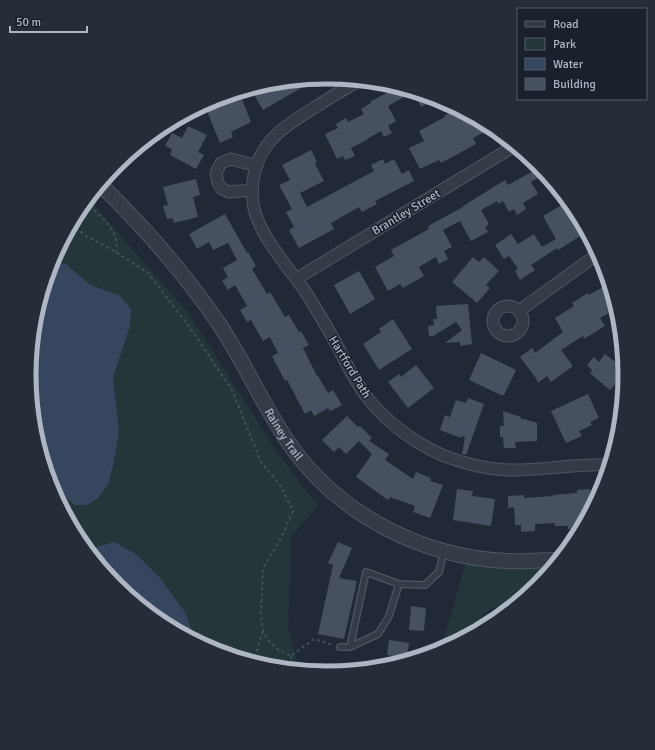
<svg xmlns="http://www.w3.org/2000/svg" width="655" height="750" font-family="Signika,sans-serif">
	<style>
		.green { fill: #243639 }
		.water { fill: #36465f }
		.building { fill: #475061 }
		.lines { fill: none; stroke-linecap: round; stroke-linejoin: round }
		.service-casing { stroke: #4f5662; stroke-width: 8 }
		.minor-casing { stroke: #4f5662; stroke-width: 13 }
		.tertiary-casing { stroke: #4f5662; stroke-width: 16 }
		.path { stroke: #405255; stroke-width: 2; stroke-dasharray: 3 3; stroke-linecap: butt }
		.service { stroke: #343b47; stroke-width: 5.5 }
		.minor { stroke: #343b47; stroke-width: 11 }
		.tertiary { stroke: #343b47; stroke-width: 14 }
		.labels { text-anchor: middle; stroke-width: 3; stroke-linejoin: round; paint-order: stroke }
		.street-label { font-size: 12px; fill: #aeb6c4; stroke: #1a202c }
		.rim { fill: none; stroke: #aeb6c4; stroke-width: 5 }
	</style>
	<rect width="100%" height="100%" fill="#212937"/>
	<!-- green -->
	<path class="green" d="M164,126L111,170L117,164Z
		M88,198L189,314L277,452L318,506L291,536L288,629L300,671L269,668L213,651L161,623L116,586L79,541L52,489L35,433L29,375L35,317L52,261L79,209Z
		M466,562L555,566L538,586L515,606C500,605 493,606 482,616L481,630L440,651Z"/>
	<!-- water -->
	<path class="water" d="M51,263L66,264L90,285L119,295L131,309L130,326L113,377L119,432L113,466L108,484L98,498L87,505H75L60,493L52,475L32,405L29,375L35,317Z
		M114,542L136,554L160,578L185,612L193,634L191,639L161,623L116,586L89,553L97,547Z
		M504,610H509L493,623L481,630C484,617 492,612 504,610Z"/>
	<!-- building -->
	<path class="building" d="M320,77L263,110L250,88L269,82Z
		M399,86L437,98L421,107L413,92L388,106L396,121L388,126L392,133L384,137L381,131L367,139V140L351,148L355,156L345,160L343,156L337,159L325,134L338,128L336,124L346,118L348,122L364,114L361,109L371,103L370,102Z
		M241,97L251,122L231,132L233,137L220,143L207,111Z
		M458,108L494,127L473,138L476,144L456,155L441,163L439,160L420,169L409,148L424,141L419,131L445,117L444,116Z
		M188,126L207,135L198,152L204,155L196,169L170,155L172,149L165,146L172,133L182,138Z
		M311,150L317,162L315,164L324,181L300,193L307,207L374,171L371,165L383,159L385,164L394,159L402,174L409,170L414,181L375,201L377,204L362,212L359,207L331,223L334,229L299,248L289,230L294,227L286,212L292,209L279,185L290,180L282,165Z
		M541,167L546,173L531,182L538,194L523,203L526,209L517,215L514,209L509,212L503,201L498,204L497,201L481,210L489,224L485,227L488,232L471,241L460,221L443,230L452,247L444,251L448,259L439,264L436,257L419,267L424,276L403,288L400,284L388,291L375,267L394,256L391,250L429,229L428,226L463,207V206L505,180L508,185Z
		M196,179L200,195L193,197L198,217L174,223L172,218L167,219L163,206L168,205L163,187Z
		M567,202L585,233L558,250L557,248L531,265L535,270L520,280L515,271L518,269L509,256L504,259L495,245L511,234L518,244L534,234L542,247L556,239L543,216Z
		M225,214L247,253L248,252L256,266L252,269L267,294L270,292L285,317L289,315L299,332L301,331L309,345L303,348L317,376H318L328,393L333,390L342,405L330,411L328,408L314,416L311,410L305,414L287,380L285,381L272,356L278,353L270,337L263,341L251,320L247,322L240,310L247,306L235,285L228,290L222,281L228,277L223,268L237,260L228,243L213,250L209,242L197,249L189,234Z
		M473,257L479,262L484,257L499,271L486,285L490,288L477,303L452,282Z
		M359,271L375,299L350,314L334,285Z
		M610,283L618,308L600,318L605,326L584,339L583,336L561,350L573,366L551,382L547,376L538,383L535,376V377L520,357L532,348L535,353L563,332L555,318L574,306L572,303L588,293L589,295Z
		M468,304L472,344L460,346V342L445,343L462,330L456,322L433,336H429L428,326L434,325L433,319H437L436,306Z
		M393,319L412,349L379,370L363,344L381,332L379,329Z
		M481,353L516,370L504,395H501L469,380Z
		M605,354L618,364L620,361L625,365L626,376L622,380L620,379L610,390L590,373L592,370L587,365L594,357L599,362Z
		M416,365L434,388L408,408L388,382L399,374L401,377Z
		M588,394L599,418L590,422L592,425L579,431L582,436L566,443L551,411Z
		M468,398L484,404L466,455L462,454L465,437L461,436V438L440,430L445,415L450,417L456,400L466,403Z
		M503,411L521,417V419H524L537,423V441L515,442L516,448H504L503,437H500V426H504Z
		M347,416L358,427L360,426L372,438L369,441L389,454L385,460L413,479L416,472L431,478L430,481L443,485L430,518L413,512L415,506L390,497L388,500L356,477L372,454L359,441L346,454L339,447L334,452L322,440Z
		M457,489L473,491L472,496L495,499L491,526L453,520Z
		M590,489L592,511L582,528L568,529V526H555V523L535,524V531L521,532V525H515L514,507L508,508V496L524,495V498L553,496V495L577,493V490Z
		M338,542L352,548L339,578L357,581L344,639L318,634L333,565L328,563Z
		M411,606L426,608L424,631L409,630Z
		M389,640L409,643L407,658L387,655Z"/>
	<g class="lines">
		<defs>
			<path id="service" d="M340,647H350L366,572L399,584L425,585L439,572L444,551
				M350,647L378,634L389,616L399,584"/>
			<path id="minor" d="M360,80C345,89 331,97 317,106C288,124 261,139 254,175C251,189 252,206 257,218C266,243 292,272 307,294C318,312 329,330 339,349C348,367 357,385 370,401C388,423 415,443 442,455C462,463 486,469 507,470C542,471 576,463 611,465
				M252,190L229,192L222,189L218,183L216,173L221,163L231,159L257,166
				M296,279L516,145
				M493 321a15 15 0 1 1 30 0a15 15 0 1 1-30 0Z
				M519,311L599,253"/>
			<g id="tertiary">
				<path id="s1" d="M100,184C145,228 188,277 223,330C248,369 266,412 293,449C342,516 423,557 506,561C521,562 537,560 553,560L559,562"/>
			</g>
		</defs>
		<!-- service casing -->
		<use href="#service" class="service-casing"/>
		<!-- minor casing -->
		<use href="#minor" class="minor-casing"/>
		<!-- tertiary casing -->
		<use href="#tertiary" class="tertiary-casing"/>
		<!-- path -->
		<path class="path" d="M85,202C100,217 120,228 116,252
			M72,223L84,235L116,252L148,273L190,328L232,390L261,462L280,485L293,511L281,538L263,568L261,614L263,631L269,641L277,649L291,656L314,639L333,645
			M291,656L292,670
			M253,663L263,631"/>
		<!-- service -->
		<use href="#service" class="service"/>
		<!-- minor -->
		<use href="#minor" class="minor"/>
		<!-- tertiary -->
		<use href="#tertiary" class="tertiary"/>
	</g>
	<g class="labels">
		<!-- street labels -->
		<g class="street-label">
			<text transform="translate(406 212) rotate(-31)" y="4">Brantley Street</text>
			<text transform="translate(350 367) rotate(59)" y="4">Hartford Path</text>
			<text dy="4" stroke="none"><textPath href="#s1" startOffset="312">Rainey Trail</textPath></text>
		</g>
	</g>
	<!-- crop -->
	<path d="M0 0H655V750H0ZM36 375a291 291 0 1 1 582 0a291 291 0 1 1-582 0Z" fill="#262c38" fill-rule="evenodd"/>
	<path class="rim" d="M36 375a291 291 0 1 1 582 0a291 291 0 1 1-582 0Z"/>
	<!-- legend -->
	<rect x="517" y="8" width="130" height="92" fill="#1a202c" stroke="#555c69"/>
	<rect x="525" y="21" width="20" height="6" fill="#343b47" stroke="#555c69"/>
	<text x="553" y="28" font-size="12" fill="#aeb6c4">Road</text>
	<rect x="525" y="38" width="20" height="12" fill="#243639" stroke="#555c69"/>
	<text x="553" y="48" font-size="12" fill="#aeb6c4">Park</text>
	<rect x="525" y="58" width="20" height="12" fill="#36465f" stroke="#555c69"/>
	<text x="553" y="68" font-size="12" fill="#aeb6c4">Water</text>
	<rect x="525" y="78" width="20" height="12" fill="#475061" stroke="#555c69"/>
	<text x="553" y="88" font-size="12" fill="#aeb6c4">Building</text>
	<!-- scale -->
	<path d="M10 26v6h77v-6" fill="none" stroke="#aeb6c4" stroke-width="2"/>
	<text x="16" y="26" font-size="12" fill="#aeb6c4" stroke="#1a202c" stroke-width="3" paint-order="stroke">50 m</text>
</svg>
